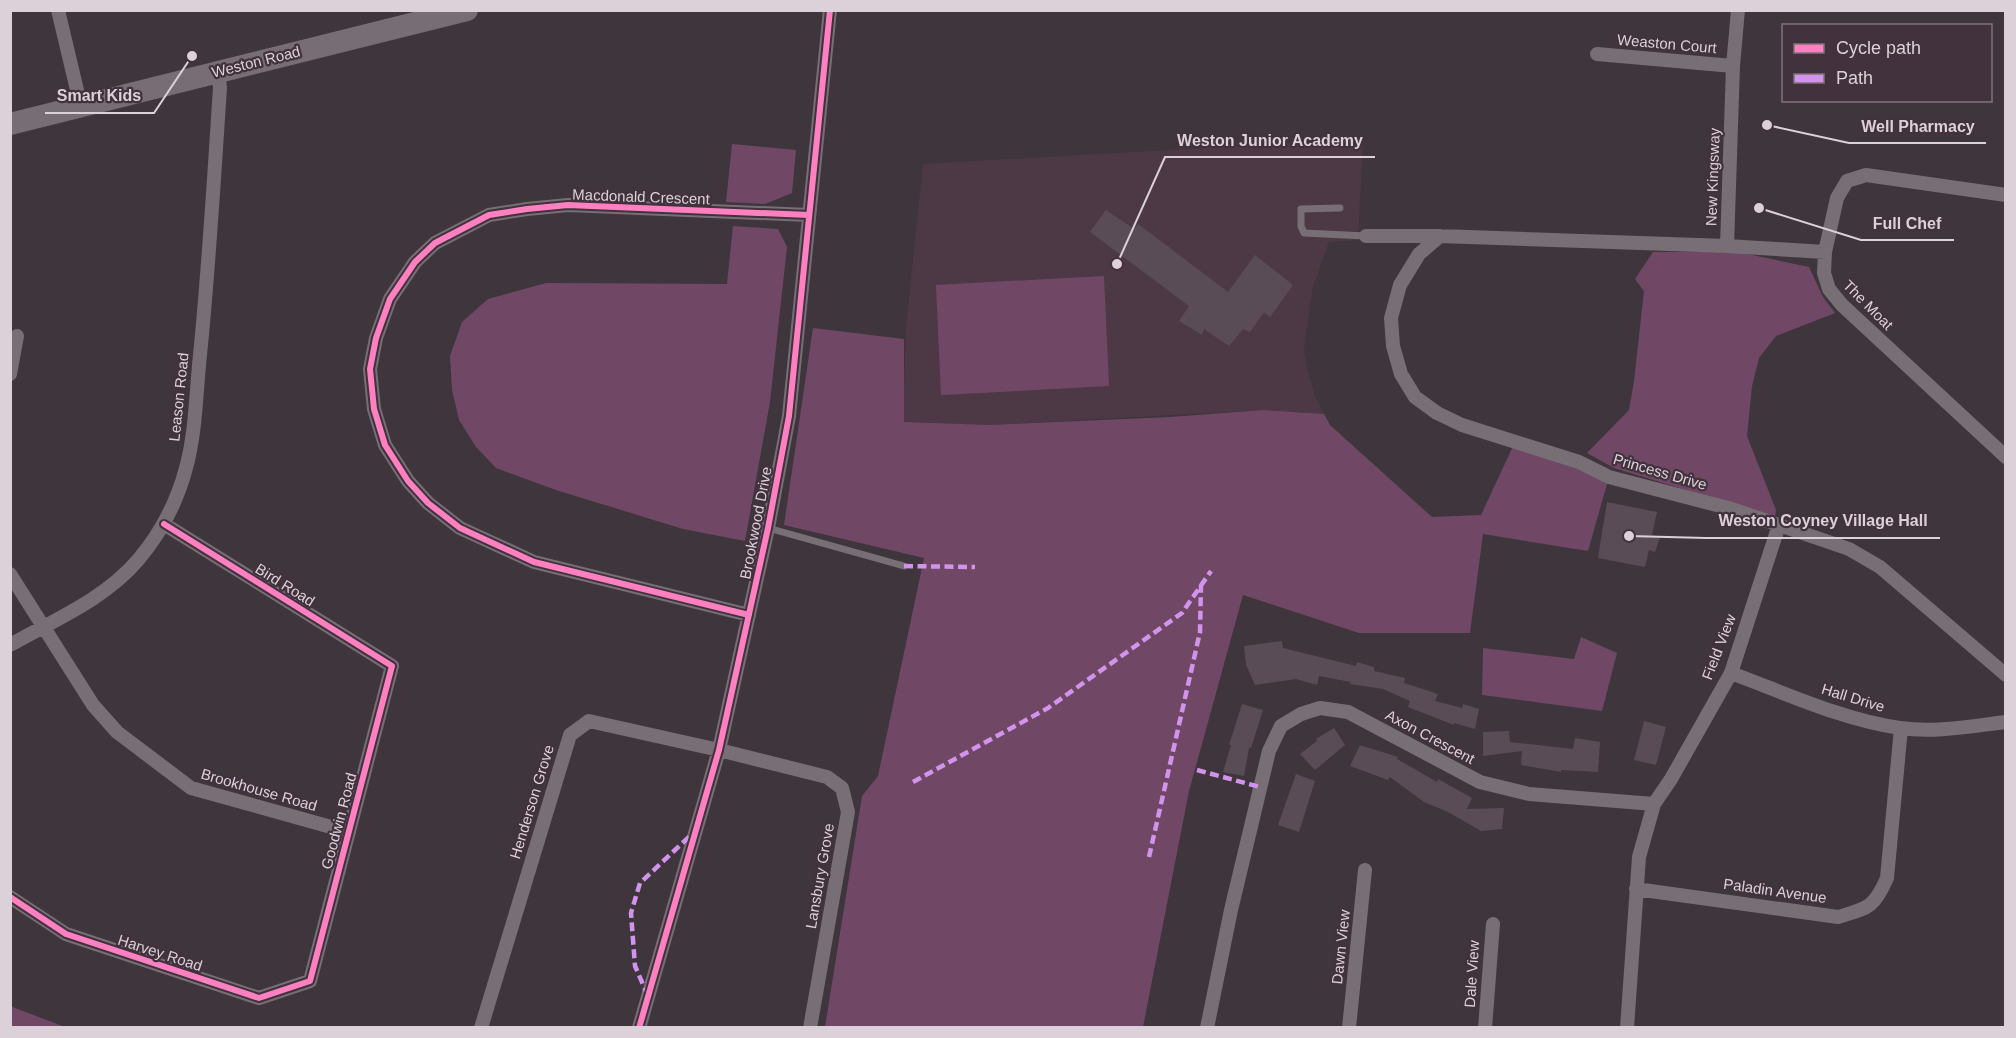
<svg xmlns="http://www.w3.org/2000/svg" width="2016" height="1038" font-family="Arial,sans-serif">
	<style>
		.built { fill: #4d3946 }
		.green { fill: #704865 }
		.building { fill: #5a4c56 }
		.lines { fill: none; stroke-linecap: round; stroke-linejoin: round }
		.service { stroke: #786e75; stroke-width: 7 }
		.minor { stroke: #786e75; stroke-width: 14 }
		.trunk { stroke: #776d74; stroke-width: 22 }
		.quiet { stroke: #d193ec; stroke-width: 4.5; stroke-dasharray: 9 4.5; stroke-linecap: butt }
		.cycleway-casing { stroke: #42323d; stroke-width: 10 }
		.cycleway { stroke: #ff80c0; stroke-width: 6 }
		.labels { text-anchor: middle; stroke-width: 4.5; stroke-linejoin: round; paint-order: stroke }
		.street-label { font-size: 15px; fill: #dcd1d8; stroke: #42323d }
		.leader { fill: none; stroke: #dcd1d8; stroke-width: 2 }
		.callout-dot { fill: #dcd1d8; stroke: #42323d; stroke-width: 2 }
		.callout-label { font-size: 16px; text-anchor: middle; font-weight: bold; fill: #dcd1d8; stroke: #42323d; stroke-width: 4.5; stroke-linejoin: round; paint-order: stroke }
	</style>
	<rect width="100%" height="100%" fill="#3e363c"/>
	<!-- built -->
	<path class="built" d="M1363,139L1358,240L1329,242L1313,287L1308,318L1304,351L1307,368L1315,396L1324,414L1263,410L990,425L903,422L906,327L923,164Z"/>
	<!-- green -->
	<path class="green" d="M732,144L796,150L792,193L765,204L726,202Z
		M733,226L778,229L787,247L770,402L745,541L683,529L556,490L496,468L476,447L459,420L452,390L450,356L462,322L488,299L546,283L727,284Z
		M1653,252H1738L1809,267L1823,297L1835,313L1776,336L1759,358L1752,386L1747,436L1776,510L1775,517L1614,468L1587,453L1629,410L1634,381L1644,291L1635,279Z
		M1104,276L1109,386L941,395L936,285Z
		M813,328L904,339V422L990,425L1170,417L1263,410L1324,414L1330,425L1432,517L1481,515L1515,442L1609,477L1588,551L1483,534L1470,633H1359L1243,595L1189,791L1143,1027H825L862,796L878,776L924,558L784,525Z
		M1581,637L1617,653L1602,711L1482,695L1483,648L1574,659Z
		M11,1006L15,1008L65,1027H11Z"/>
	<!-- building -->
	<path class="building" d="M1106,210L1134,229L1138,224L1228,292L1255,255L1293,285L1270,317L1264,312L1250,332L1243,329L1229,346L1204,329L1202,335L1179,321L1189,306L1090,232Z
		M1607,502L1657,512L1652,535L1660,537L1655,552L1649,550L1645,567L1598,558Z
		M1282,641L1283,648L1356,666L1357,662L1374,667V671L1405,678L1404,683L1438,694L1435,701L1462,708L1463,704L1479,709L1475,729L1454,723V725L1408,707L1410,701L1383,689L1350,684L1351,682L1319,676L1317,685L1296,679L1255,685L1246,665L1244,646Z
		M1242,704L1263,710L1251,748H1249L1244,776L1223,772L1231,745H1229Z
		M1644,721L1666,727L1656,765L1634,760Z
		M1334,728L1345,745L1315,770L1300,754L1317,741L1316,739Z
		M1509,731L1510,742L1573,749L1575,738L1600,742L1598,772L1561,770V772L1521,765L1522,751L1483,756V732Z
		M1360,745L1398,757L1397,759L1437,782L1438,779L1472,798L1467,809L1504,808L1502,829L1481,831L1448,812L1424,802L1390,777L1388,780L1350,766Z
		M1296,774L1315,781L1299,832L1278,825Z"/>
	<g class="lines">
		<!-- service -->
		<path class="service" d="M1340,208L1301,209V226L1304,233L1366,236
			M768,528L904,566"/>
		<!-- minor -->
		<path class="minor" d="M58,10L81,107
			M1738,10L1733,66L1727,246L1825,252
			M1597,54L1733,66
			M2006,195L1866,175L1847,181L1837,198L1825,252L1824,273L1829,289L1842,305L2006,457
			M1366,236H1440L1727,246
			M1440,236L1419,254L1400,285L1391,318L1393,346L1401,374L1415,397L1437,413L1462,425L1579,462L1609,477L1732,509L1849,549L1880,567L2006,675
			M10,374L17,336
			M10,574L93,705L117,732L191,788L349,832
			M749,615L534,562L460,528L428,503L408,481L385,445L374,409L370,369L376,338L390,299L415,262L435,243L489,215L527,209L568,205L809,215
			M10,645C54,620 105,599 138,560C161,533 177,502 186,468C196,432 196,392 200,355C209,266 214,177 220,88L218,71
			M1731,673C1785,693 1843,720 1900,728C1935,733 1971,726 2006,722
			M1636,889L1838,917C1868,908 1874,908 1887,878L1901,728
			M10,897L66,934L259,998L310,981L392,666L164,524
			M481,1028L570,735L589,721L719,750L827,777L842,788L848,812L810,1028
			M639,1028L719,750L768,528L789,416L830,10
			M1207,1028L1231,910L1269,751L1281,726L1301,714L1320,708L1348,712L1480,782L1529,794L1654,804
			M1349,1028L1365,870
			M1485,1028L1493,924
			M1627,1028L1639,857L1654,804L1671,779L1731,673L1779,525"/>
		<!-- trunk -->
		<path class="trunk" d="M10,124L467,10"/>
		<!-- quiet -->
		<path class="quiet" d="M904,566L975,567
			M1197,770L1260,787
			M913,782L1048,708L1182,613L1211,571
			M1149,857L1200,632L1201,585
			M648,996L635,966L631,913L640,883L692,834"/>
		<defs>
			<path id="cycleway" d="M749,615L534,562L460,528L428,503L408,481L385,445L374,409L370,369L376,338L390,299L415,262L435,243L489,215L527,209L568,205L809,215
				M10,897L66,934L259,998L310,981L392,666L164,524
				M639,1028L719,750L768,528L789,416L830,10"/>
		</defs>
		<!-- cycleway casing -->
		<use href="#cycleway" class="cycleway-casing"/>
		<!-- cycleway -->
		<use href="#cycleway" class="cycleway"/>
	</g>
	<g class="labels">
		<!-- street labels -->
		<g class="street-label">
			<text transform="translate(1667 44) rotate(5)" y="5">Weaston Court</text>
			<text transform="translate(256 62) rotate(-14)" y="5">Weston Road</text>
			<text transform="translate(1713 177) rotate(-88)" y="5">New Kingsway</text>
			<text transform="translate(641 197) rotate(2)" y="5">Macdonald Crescent</text>
			<text transform="translate(1868 305) rotate(45)" y="5">The Moat</text>
			<text transform="translate(179 397) rotate(-84)" y="5">Leason Road</text>
			<text transform="translate(1660 472) rotate(16)" y="5">Princess Drive</text>
			<text transform="translate(756 523) rotate(-79)" y="5">Brookwood Drive</text>
			<text transform="translate(285 585) rotate(32)" y="5">Bird Road</text>
			<text transform="translate(1719 647) rotate(-69)" y="5">Field View</text>
			<text transform="translate(1853 698) rotate(17)" y="5">Hall Drive</text>
			<text transform="translate(1430 737) rotate(28)" y="5">Axon Crescent</text>
			<text transform="translate(259 790) rotate(16)" y="5">Brookhouse Road</text>
			<text transform="translate(532 802) rotate(-73)" y="5">Henderson Grove</text>
			<text transform="translate(339 821) rotate(-75)" y="5">Goodwin Road</text>
			<text transform="translate(820 876) rotate(-80)" y="5">Lansbury Grove</text>
			<text transform="translate(1775 891) rotate(8)" y="5">Paladin Avenue</text>
			<text transform="translate(1341 947) rotate(-84)" y="5">Dawn View</text>
			<text transform="translate(160 953) rotate(18)" y="5">Harvey Road</text>
			<text transform="translate(1472 974) rotate(-86)" y="5">Dale View</text>
		</g>
	</g>
	<!-- callouts -->
	<path class="leader" d="M192 56L154 113H45M1767 125L1849 143H1986M1117 264L1165 157H1375M1759 208L1861 240H1954M1629 536L1706 538H1940"/>
	<g class="callout-dot">
		<circle cx="192" cy="56" r="6"/>
		<circle cx="1767" cy="125" r="6"/>
		<circle cx="1117" cy="264" r="6"/>
		<circle cx="1759" cy="208" r="6"/>
		<circle cx="1629" cy="536" r="6"/>
	</g>
	<g class="callout-label">
		<text x="99" y="101">Smart Kids</text>
		<text x="1918" y="132">Well Pharmacy</text>
		<text x="1270" y="146">Weston Junior Academy</text>
		<text x="1907" y="229">Full Chef</text>
		<text x="1823" y="526">Weston Coyney Village Hall</text>
	</g>
	<!-- border -->
	<rect width="2016" height="1038" fill="none" stroke="#dcd1d8" stroke-width="24"/>
	<!-- legend -->
	<rect x="1782" y="24" width="210" height="78" fill="#42323d" stroke="#80727b" stroke-width="1.5"/>
	<rect x="1794" y="44" width="30" height="9" fill="#ff80c0" stroke="#80727b" stroke-width="1.5"/>
	<text x="1836" y="54" font-size="18" fill="#dcd1d8">Cycle path</text>
	<rect x="1794" y="74" width="30" height="9" fill="#d193ec" stroke="#80727b" stroke-width="1.5"/>
	<text x="1836" y="84" font-size="18" fill="#dcd1d8">Path</text>
</svg>
